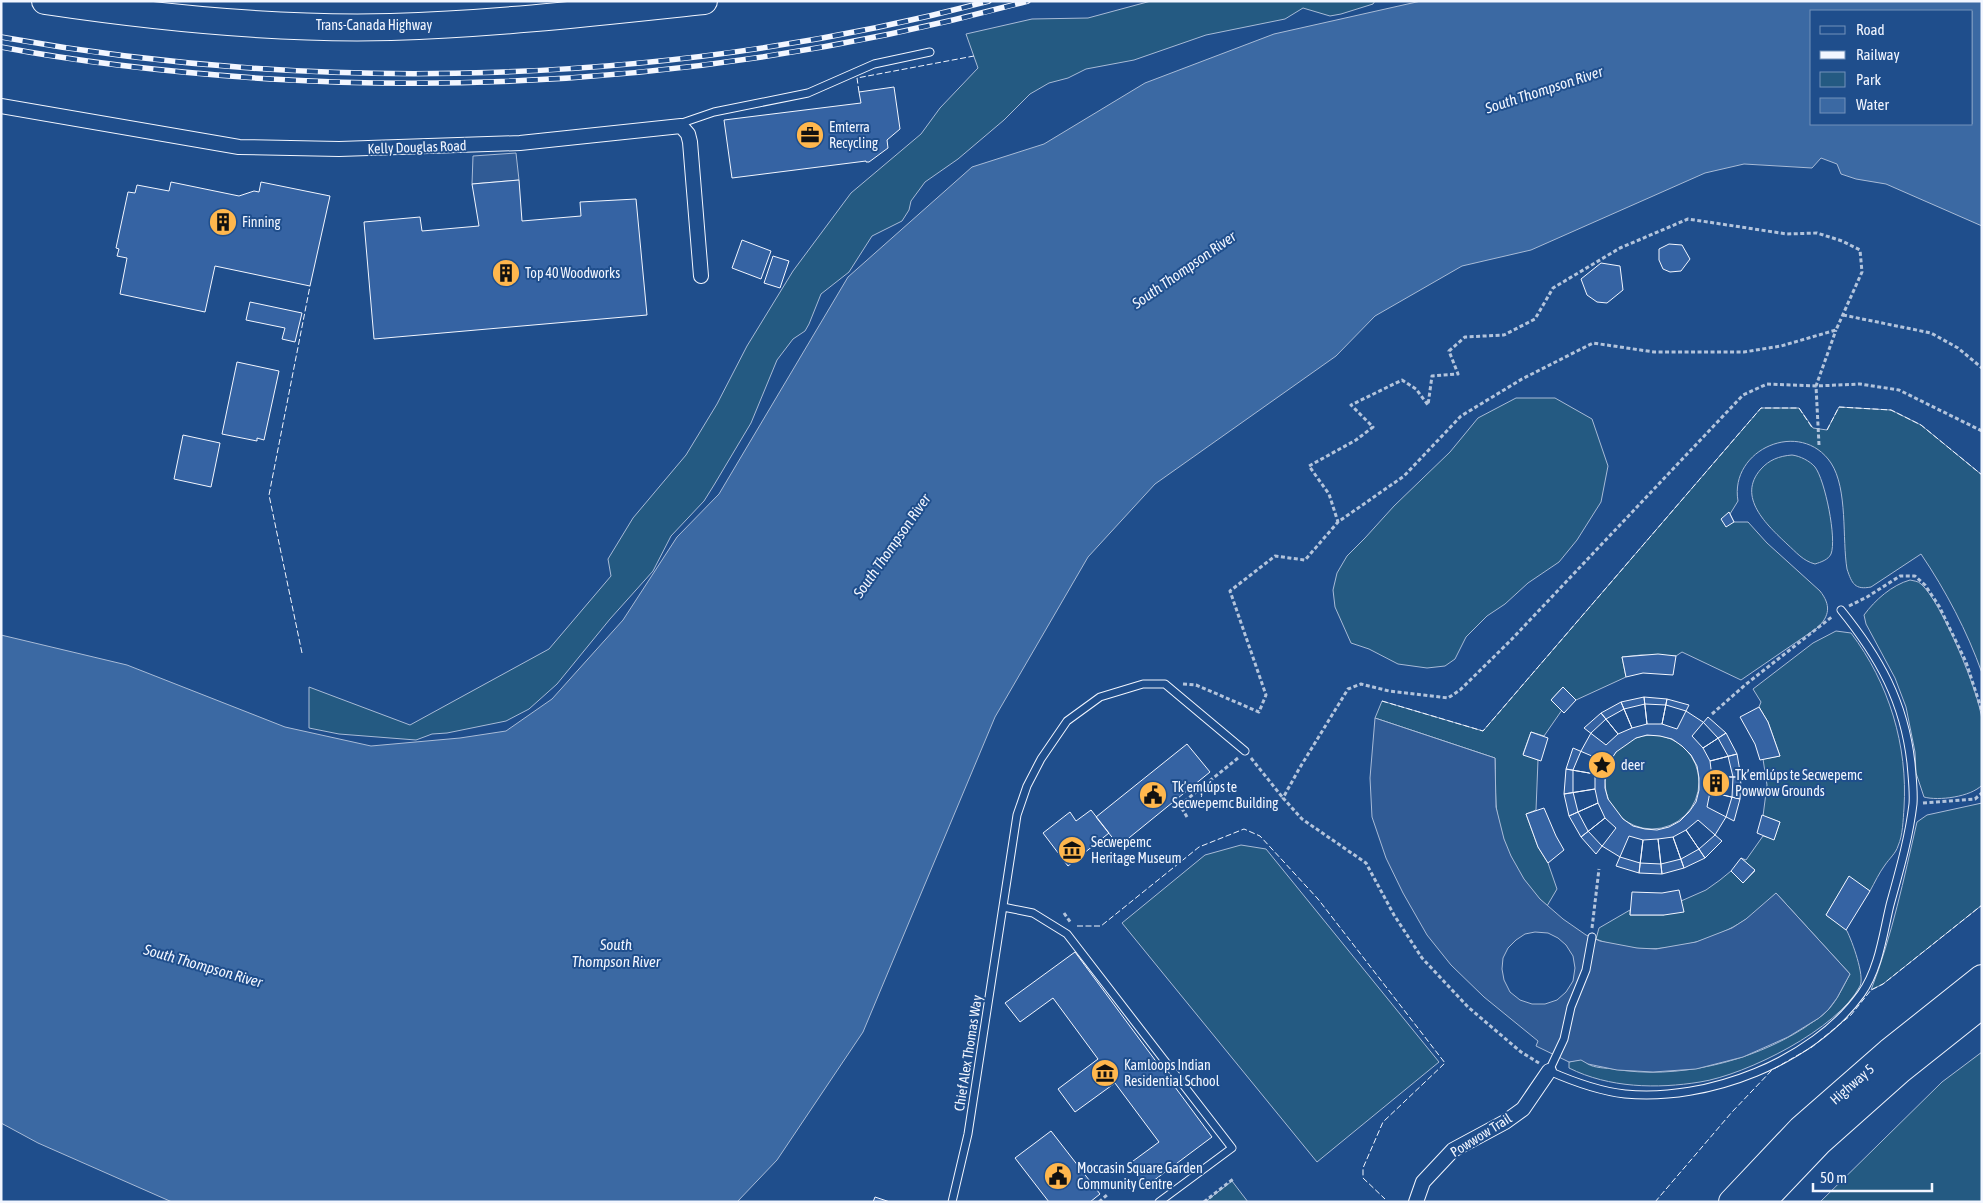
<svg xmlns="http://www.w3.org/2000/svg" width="1983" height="1203" font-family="'Asap Condensed',sans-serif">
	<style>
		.green { fill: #245a82; stroke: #a8bbd7 }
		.parking { fill: #305b95; stroke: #a8bbd7; fill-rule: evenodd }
		.water { fill: #3b69a3; stroke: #a8bbd7; fill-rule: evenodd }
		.building { fill: #3563a3; stroke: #f2f6ff; fill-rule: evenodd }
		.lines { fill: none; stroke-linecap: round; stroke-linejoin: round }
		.lane-casing { stroke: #f2f6ff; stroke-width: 9 }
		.street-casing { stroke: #f2f6ff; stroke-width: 16 }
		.highway-casing { stroke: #f2f6ff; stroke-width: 28 }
		.path { stroke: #b3c4dc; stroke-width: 3; stroke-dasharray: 4 2.5; stroke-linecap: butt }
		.lane { stroke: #1f4e8c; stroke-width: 7 }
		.street { stroke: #1f4e8c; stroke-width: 14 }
		.highway { stroke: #1f4e8c; stroke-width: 26 }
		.rail-casing { stroke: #f2f6ff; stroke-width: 5.5 }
		.rail { stroke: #1f4e8c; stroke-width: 4; stroke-dasharray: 11; stroke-linecap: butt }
		.fence { stroke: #f2f6ff; stroke-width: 1; stroke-dasharray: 6 2.5; stroke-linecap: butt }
		.labels { text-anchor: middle; stroke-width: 4; stroke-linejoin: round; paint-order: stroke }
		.street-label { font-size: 14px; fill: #f2f6ff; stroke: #1f4e8c }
		.poi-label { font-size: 14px; fill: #f2f6ff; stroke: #1f4e8c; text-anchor: start }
		.water-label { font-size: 15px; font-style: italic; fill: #f2f6ff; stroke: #1f4e8c }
	</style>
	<rect width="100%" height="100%" fill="#1f4e8c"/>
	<!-- green -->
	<path class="green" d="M1151,1H1375L1373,4L1341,14L1330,16L1303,8L1285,19L1206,35L1134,60L1086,69L1068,78L1049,83L1030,94L1004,120L958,159L925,182L911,201L909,210L902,221L872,236L849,272L821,294L809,324L805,331L793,339L777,360L751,423L714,485L704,501L671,536L653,571L610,619L557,684L529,709L506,721L447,733L432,734L416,740L339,734L309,728V687L410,725L549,649L611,576L608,559L633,518L686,455L717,404L747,346L793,271L851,193L921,134L940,108L978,68L966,34L1032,19L1088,18Z
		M1516,398H1555L1592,419L1608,466L1601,502L1577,540L1559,562L1528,583L1505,604L1487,616L1466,637L1455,659L1445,666L1427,668L1398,664L1369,649L1351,643L1335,607L1333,590L1337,573L1347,556L1365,538L1394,506L1450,452L1478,418Z
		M1839,407L1891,410L1921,425L1982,475V673C1967,631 1946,591 1921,554L1871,587C1855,590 1852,584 1847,569C1842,539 1848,489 1831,463C1801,418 1729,449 1738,501L1730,514L1734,522H1748L1767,543L1820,591C1831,605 1830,616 1817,628L1741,680L1682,652L1676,656L1641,655L1622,657L1626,677L1576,700L1563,687L1551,700L1562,710L1544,736L1531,732L1523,754L1538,760L1536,810L1526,814L1538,847L1548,863L1557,889L1547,906C1519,881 1499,841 1496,804C1495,789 1496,773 1495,758L1375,718L1382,701L1483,731L1761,408H1799L1813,428L1827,430Z
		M1792,455C1800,456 1810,461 1815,467C1825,480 1837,539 1831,554C1828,560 1821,562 1815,564C1803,561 1796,552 1787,544C1767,525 1736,497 1761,469C1769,460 1779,456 1792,455Z
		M1910,580C1914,581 1918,581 1921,584C1941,601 1979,692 1982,720C1983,741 1982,764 1982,785C1971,797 1938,801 1924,797L1916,773L1915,752L1906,707L1895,678L1866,624L1864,615C1875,600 1892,585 1910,580Z
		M1836,631L1851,633C1889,683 1908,746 1904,808C1903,820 1903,835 1898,846C1896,853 1889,859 1885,865C1879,873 1875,882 1870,891L1849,877L1826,915C1832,920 1843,925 1847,931C1852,941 1865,976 1860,986C1838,1029 1746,1075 1700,1082C1657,1089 1609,1088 1569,1068V1062L1581,1059C1584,1061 1586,1062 1588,1064C1594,1068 1606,1068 1614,1069C1676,1080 1751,1062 1804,1028C1812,1022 1822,1017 1828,1010C1838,999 1843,986 1850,974L1776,893C1735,941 1654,963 1596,939L1599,928L1630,910V915H1664L1681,901L1706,890L1720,880L1731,871L1743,883L1755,871L1741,858L1746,860L1763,836L1774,839L1780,822L1763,816L1767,785L1763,759L1780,756L1768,722L1759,707L1761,702L1753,689L1813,643Z
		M1605 782a47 47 0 1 1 94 0a47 47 0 1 1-94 0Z
		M1982,803V905L1883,984L1871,990C1892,936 1904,878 1917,822L1927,815Z
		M1241,845L1266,849L1439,1062L1317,1162L1122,923L1205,855Z
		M1982,1052V1202H1820L1942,1082Z
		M1232,1181L1248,1202H1205Z"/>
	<!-- parking -->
	<path class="parking" d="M516,153L519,180L472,184L473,156Z
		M1375,718L1495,758L1496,807L1504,839L1511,856L1524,879L1540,899L1563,919L1586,935L1600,941L1637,948L1656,949L1696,942L1732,928L1746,919L1776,893L1850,974L1837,998L1828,1010L1819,1018L1788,1037L1743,1057L1696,1069L1653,1072L1617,1070L1588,1064L1581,1060L1569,1062L1536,1046L1538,1041L1484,997L1451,965L1427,935L1403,893L1386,858L1372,817L1370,778ZM1535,932L1548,933L1558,938L1566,945L1573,956L1575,968L1573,981L1566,992L1557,1000L1545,1004H1532L1520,1000L1510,992L1504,980L1502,969L1503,958L1508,948L1516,940L1525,934Z"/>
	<!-- water -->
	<path class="water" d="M1421,1H1982V226L1886,184L1856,179L1841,174L1837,164L1821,158L1812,168L1744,164L1705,173L1531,250L1462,266L1375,316L1336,356L1155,484L1088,557L995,717L863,1032L777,1160L737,1202H172L38,1143L1,1123V635L127,665L285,727L371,746L460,738L506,731L552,699L623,620L677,537L719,494L848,277L972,167L1044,144L1145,83L1274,34ZM1812,11H1972V124H1812Z"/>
	<!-- building -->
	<path class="building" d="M894,87L900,129L887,140L888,148L869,162H866V161L732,178L724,120L861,103L859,92Z
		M519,180L522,221L581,216L580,202L636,199L647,315L374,339L364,222L420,217L422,231L479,226L472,184Z
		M171,182L239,196L254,191L259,192L261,182L330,196L310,286L215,266L205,312L120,294L127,258L117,256L119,249L116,248L128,192L135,193L137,185L169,191Z
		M742,240L771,251L761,279L732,268Z
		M1669,244L1682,245L1690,259L1681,271L1670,272L1663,269L1659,260V249Z
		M773,256L789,261L780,288L764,283Z
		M1601,263L1620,266L1623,290L1607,303L1597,302L1587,295L1581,279Z
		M250,302L302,313L295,342L282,339L285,328L246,320Z
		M237,362L279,371L264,440L257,438V441L222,434Z
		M183,435L220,443L211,487L174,479Z
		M1729,512L1734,522L1726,527L1721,519Z
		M1658,654L1676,656L1673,675L1643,673L1626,677L1622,657Z
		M1563,687L1576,700L1564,713L1551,700Z
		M1644,697L1667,699L1662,724H1647Z
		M1644,697L1647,724L1632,728L1621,702Z
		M1667,699L1689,705L1677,729L1662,724Z
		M1621,702L1632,728L1618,734L1601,713Z
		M1645,704L1666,705L1686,711L1703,722L1718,738L1728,756L1733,777L1732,797L1726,817L1715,835L1699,849L1681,859L1661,864L1640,863L1620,857L1602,846L1588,831L1578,812L1573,792V770L1581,751L1591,733L1606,719L1624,709ZM1647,735L1660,736L1672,739L1682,746L1691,755L1697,766L1699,778V790L1696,802L1689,812L1680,821L1669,827L1657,830L1645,829L1633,826L1623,819L1608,799L1605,788V775L1609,763L1616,752L1636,738Z
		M1759,707L1768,722L1780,756L1760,760L1755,744L1740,717Z
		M1601,713L1618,734L1606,745L1584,728Z
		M1708,717L1726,733L1703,748L1692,736Z
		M1531,732L1548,738L1541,761L1523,755Z
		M1726,733L1737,754L1710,761L1703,748Z
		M1187,744L1210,772L1119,846L1096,817Z
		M1573,748L1599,759L1595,774L1566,769Z
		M1737,754L1741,777H1712L1710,761Z
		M1566,769L1595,774V789L1564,794Z
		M1712,777H1741L1740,799L1710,792Z
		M1595,789L1598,803L1569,816L1564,794Z
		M1710,792L1740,799L1734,821L1707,807Z
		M1598,803L1605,818L1581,837L1569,816Z
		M1544,808L1556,836L1564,850L1548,863L1538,847L1526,814Z
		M1091,810L1109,833L1068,866L1043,833L1070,812L1076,821Z
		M1762,815L1780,822L1774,840L1757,833Z
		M1605,818L1616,828L1596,854L1581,837Z
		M1698,820L1722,841L1705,858L1686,830Z
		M1686,830L1705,858L1684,868L1673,837Z
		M1629,836L1643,840L1639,873L1616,866Z
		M1673,837L1684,868L1662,874L1658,839Z
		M1658,839L1662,874L1639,873L1643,840Z
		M1741,858L1755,870L1743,883L1731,871Z
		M1849,876L1870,891L1846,930L1826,915Z
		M1679,890L1684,912L1664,915H1630L1632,892L1662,893Z
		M1075,952L1212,1137L1145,1187L1129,1164L1159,1142L1115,1083L1075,1112L1058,1089L1098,1059L1053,998L1020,1022L1005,1003Z
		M1051,1131L1100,1194L1090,1202H1049L1015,1158Z
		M875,1197L890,1202H873Z"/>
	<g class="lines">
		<defs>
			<path id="lane" d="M679,124L714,112L808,93L874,64L930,52
				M1003,907L1033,913L1067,934L1232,1148L1159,1202
				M1592,937L1586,970L1571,1007L1564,1039L1549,1071C1574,1082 1598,1091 1625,1094C1707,1102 1812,1062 1861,994C1879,969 1883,934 1890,905C1899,872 1909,838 1913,804C1914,791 1912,776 1911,763C1904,701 1879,657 1841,610
				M952,1202L968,1134L1017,815L1027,786L1041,759L1067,721L1100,697L1143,684H1165L1245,751"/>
			<path id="street" d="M1,106L239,147L339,149L520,143L681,126L688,134L690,142L701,276
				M1416,1202L1423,1182L1453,1150L1505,1122L1523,1109L1549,1071"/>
			<path id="highway" d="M45,1C159,18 276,30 391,27C496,24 600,12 704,1
				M1732,1202L1801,1129L1889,1052L1982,978
				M1762,1202L1819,1142L1900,1070L1982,1005"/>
		</defs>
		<!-- lane casing -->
		<use href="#lane" class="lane-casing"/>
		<!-- street casing -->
		<use href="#street" class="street-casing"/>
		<!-- highway casing -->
		<use href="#highway" class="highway-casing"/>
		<!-- path -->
		<path class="path" d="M1843,315L1931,333L1958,348L1982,368
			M1819,445L1816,386L1836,330
			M1849,606L1867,597L1900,576H1915L1925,585L1939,606L1966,662L1982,711
			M1183,684L1196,685L1259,712L1266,695L1230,591L1275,556L1305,560L1338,522L1404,476L1461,416L1522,379L1593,343L1654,352H1744L1781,346L1836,330L1862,272L1860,250L1842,241L1817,233L1787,234L1688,219L1620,248L1553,288L1535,319L1504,335L1465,337L1449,351L1458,374L1432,376L1428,405L1416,389L1402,380L1351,405L1373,427L1356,440L1309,466L1329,494L1338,522
			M1712,714L1745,685L1833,616
			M1251,758L1283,798
			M1923,803L1975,799L1982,793
			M1187,817L1180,805L1238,758
			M1064,913L1071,923
			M1592,928L1599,869
			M1539,1063L1521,1052L1468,1007L1422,958L1394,915L1366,863L1302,819L1283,798L1299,769L1348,689L1361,684L1389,691L1448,698L1460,690L1511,640L1743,395L1767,384L1816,386L1860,384L1899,390L1982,431
			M1099,1202L1108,1194
			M1204,1202L1233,1179"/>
		<!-- lane -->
		<use href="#lane" class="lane"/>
		<!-- street -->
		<use href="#street" class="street"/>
		<!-- highway -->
		<use href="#highway" class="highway"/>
		<defs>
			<path id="rail" d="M1,37C322,95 673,85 989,1
				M1,47C90,64 180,73 270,79C525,94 781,68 1028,1"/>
		</defs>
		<!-- rail casing -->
		<use href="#rail" class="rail-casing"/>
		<!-- rail -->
		<use href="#rail" class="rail"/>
		<!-- fence -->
		<path class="fence" d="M859,92L857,78L974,56
			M1827,430L1839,407L1891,410L1921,425L1982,475
			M302,653L269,495L310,286
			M1382,701L1483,731L1761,408H1799L1813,429
			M1077,926H1101L1199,847L1244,829L1260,836L1318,899L1445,1063L1383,1122L1363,1168V1178L1385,1199
			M1655,1202L1732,1112L1772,1070L1812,1047L1851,1015L1871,990L1883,984L1982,905"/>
	</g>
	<!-- icons -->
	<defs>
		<symbol id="office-disc" viewBox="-11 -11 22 22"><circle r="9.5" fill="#ffb74d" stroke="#1f4e8c"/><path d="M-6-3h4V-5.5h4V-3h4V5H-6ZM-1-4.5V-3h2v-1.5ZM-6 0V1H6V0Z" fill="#111"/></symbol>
		<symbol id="building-disc" viewBox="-11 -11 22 22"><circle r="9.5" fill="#ffb74d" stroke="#1f4e8c"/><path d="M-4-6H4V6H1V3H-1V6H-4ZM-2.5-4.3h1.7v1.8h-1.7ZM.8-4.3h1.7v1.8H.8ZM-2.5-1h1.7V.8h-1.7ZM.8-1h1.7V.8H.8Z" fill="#111"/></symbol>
		<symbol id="sight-disc" viewBox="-11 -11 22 22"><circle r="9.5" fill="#ffb74d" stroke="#1f4e8c"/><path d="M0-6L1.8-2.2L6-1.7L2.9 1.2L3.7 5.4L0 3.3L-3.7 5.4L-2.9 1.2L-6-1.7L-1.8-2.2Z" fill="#111"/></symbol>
		<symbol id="civic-disc" viewBox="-11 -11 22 22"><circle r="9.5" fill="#ffb74d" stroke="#1f4e8c"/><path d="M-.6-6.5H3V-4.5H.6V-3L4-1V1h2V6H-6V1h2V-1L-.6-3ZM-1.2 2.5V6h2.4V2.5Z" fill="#111"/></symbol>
		<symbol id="museum-disc" viewBox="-11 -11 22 22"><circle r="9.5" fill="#ffb74d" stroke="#1f4e8c"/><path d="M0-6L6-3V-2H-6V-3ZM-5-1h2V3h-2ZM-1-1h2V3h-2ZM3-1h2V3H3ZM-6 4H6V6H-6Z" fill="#111"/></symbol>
	</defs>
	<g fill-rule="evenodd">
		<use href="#office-disc" x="794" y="119" width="32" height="32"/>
		<use href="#building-disc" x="207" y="206" width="32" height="32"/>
		<use href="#building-disc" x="490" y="257" width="32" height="32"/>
		<use href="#sight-disc" x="1586" y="749" width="32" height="32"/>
		<use href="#building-disc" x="1700" y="767" width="32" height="32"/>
		<use href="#civic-disc" x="1137" y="779" width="32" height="32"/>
		<use href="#museum-disc" x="1056" y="834" width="32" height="32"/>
		<use href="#museum-disc" x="1089" y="1057" width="32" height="32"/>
		<use href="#civic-disc" x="1042" y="1160" width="32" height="32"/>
	</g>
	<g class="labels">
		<!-- street labels -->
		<g class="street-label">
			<text x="374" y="30">Trans-Canada Highway</text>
			<text transform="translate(417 147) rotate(-2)" y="5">Kelly Douglas Road</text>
			<text transform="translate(968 1053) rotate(-81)" y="5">Chief Alex Thomas Way</text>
			<text transform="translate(1852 1084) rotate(-41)" y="5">Highway 5</text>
			<text transform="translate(1481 1135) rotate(-32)" y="5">Powwow Trail</text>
		</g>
		<!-- poi labels -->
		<g class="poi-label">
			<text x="829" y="132">Emterra<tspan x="829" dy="16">Recycling</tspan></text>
			<text x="242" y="227">Finning</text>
			<text x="525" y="278">Top 40 Woodworks</text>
			<text x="1621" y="770">deer</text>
			<text x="1735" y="780">Tk’emlúps te Secwepemc<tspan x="1735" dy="16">Powwow Grounds</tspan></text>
			<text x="1172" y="792">Tk’emlúps te<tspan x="1172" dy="16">Secwe̓pemc Building</tspan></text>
			<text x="1091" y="847">Secwepemc<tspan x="1091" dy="16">Heritage Museum</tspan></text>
			<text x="1124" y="1070">Kamloops Indian<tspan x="1124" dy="16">Residential School</tspan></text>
			<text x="1077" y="1173">Moccasin Square Garden<tspan x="1077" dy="16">Community Centre</tspan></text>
		</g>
		<!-- water labels -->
		<g class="water-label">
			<text transform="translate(1544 90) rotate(-18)" y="5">South Thompson River</text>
			<text transform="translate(1184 270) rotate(-35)" y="5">South Thompson River</text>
			<text transform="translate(892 546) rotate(-55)" y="5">South Thompson River</text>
			<text x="616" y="950">South<tspan x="616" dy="17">Thompson River</tspan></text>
			<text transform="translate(203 966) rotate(16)" y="5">South Thompson River</text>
		</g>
	</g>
	<!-- border -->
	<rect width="1983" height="1203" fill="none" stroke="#f2f6ff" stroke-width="5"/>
	<!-- legend -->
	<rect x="1810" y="10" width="162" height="115" fill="#1f4e8c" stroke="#7391ba"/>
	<rect x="1820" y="26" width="25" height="8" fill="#1f4e8c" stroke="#7391ba"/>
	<text x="1856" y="35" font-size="15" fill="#f2f6ff">Road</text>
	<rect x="1820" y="51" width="25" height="8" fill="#f2f6ff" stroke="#7391ba"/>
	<text x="1856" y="60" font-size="15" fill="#f2f6ff">Railway</text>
	<rect x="1820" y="72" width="25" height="15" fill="#245a82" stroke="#7391ba"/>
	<text x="1856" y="85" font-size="15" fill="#f2f6ff">Park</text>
	<rect x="1820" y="98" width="25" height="15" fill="#3b69a3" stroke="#7391ba"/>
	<text x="1856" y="110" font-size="15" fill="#f2f6ff">Water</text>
	<!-- scale -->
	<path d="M1813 1183v8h119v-8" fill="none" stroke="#f2f6ff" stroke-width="2.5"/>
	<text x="1820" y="1183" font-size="15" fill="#f2f6ff" stroke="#1f4e8c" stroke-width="4" paint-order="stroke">50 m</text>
</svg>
